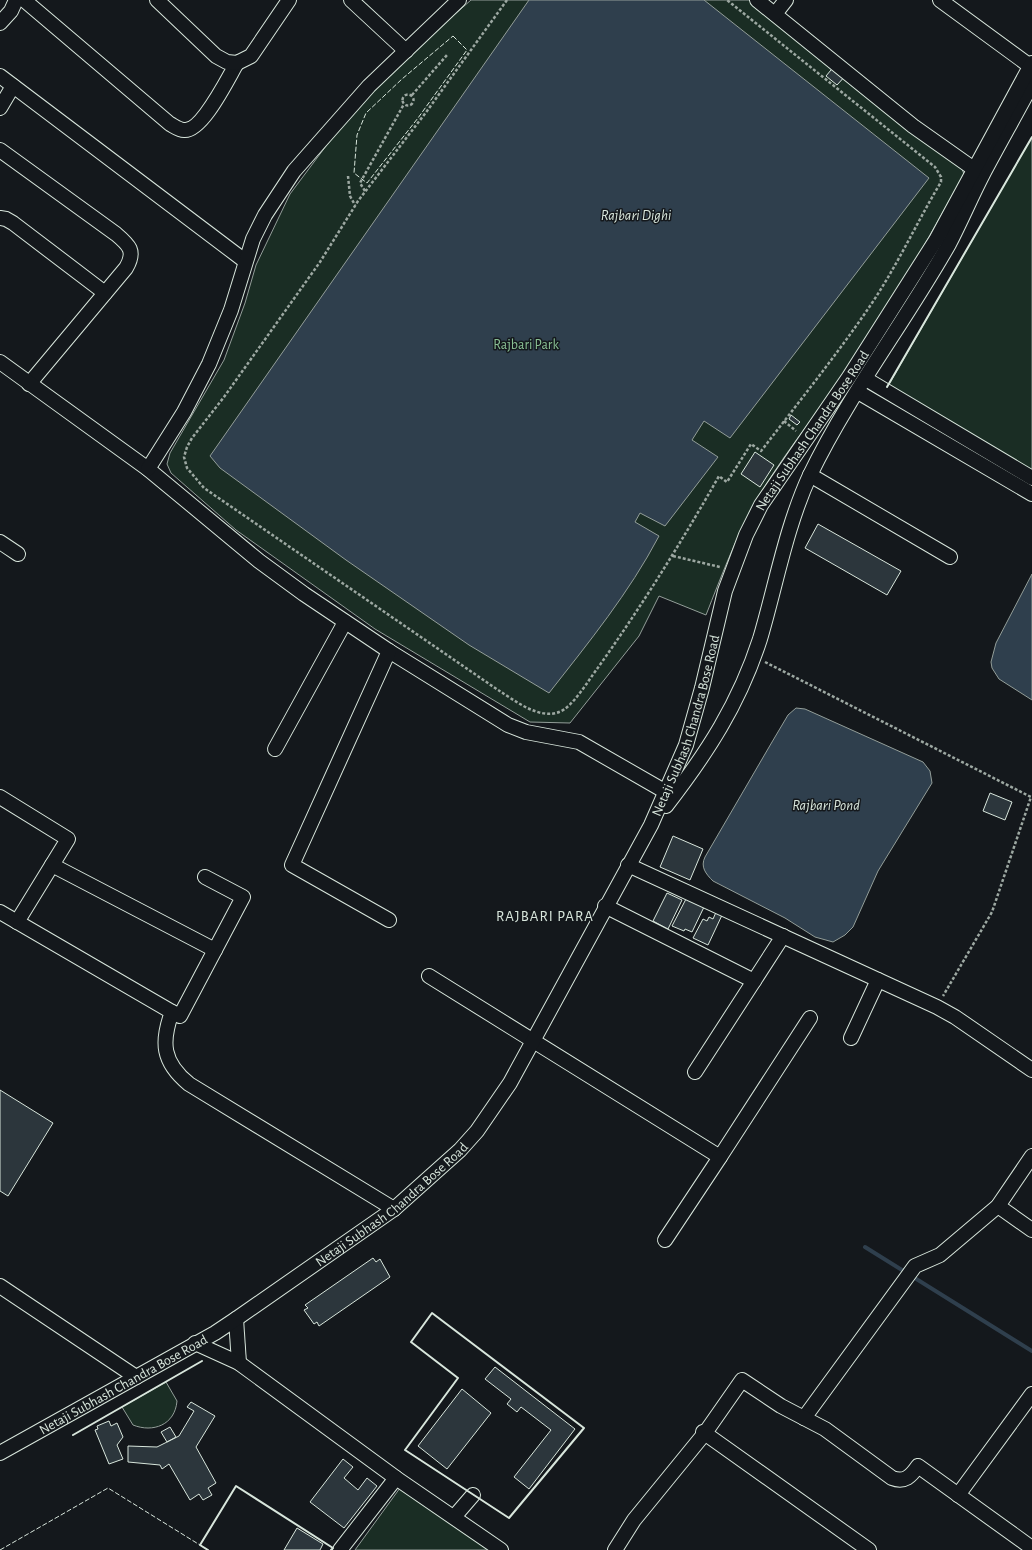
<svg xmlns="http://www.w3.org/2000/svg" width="1032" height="1550" font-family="'Alegreya Sans',sans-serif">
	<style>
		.green { fill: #1a2d24; stroke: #939e99 }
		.water { fill: #2f3f4d; stroke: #939e99 }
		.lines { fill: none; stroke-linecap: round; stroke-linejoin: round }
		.stream { stroke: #2f3f4d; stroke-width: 4 }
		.building { fill: #2c363c; stroke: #d8e6dc }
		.minor-casing { stroke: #d8e6dc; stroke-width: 16 }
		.path { stroke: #9da8a2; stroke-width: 2.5; stroke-dasharray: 3 2; stroke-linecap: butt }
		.minor { stroke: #14181c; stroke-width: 14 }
		.fence { stroke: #d8e6dc; stroke-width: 1; stroke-dasharray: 5 2; stroke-linecap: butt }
		.wall { stroke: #d8e6dc; stroke-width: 2 }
		.labels { text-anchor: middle; stroke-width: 3; stroke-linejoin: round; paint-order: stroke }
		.park-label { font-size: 14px; fill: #8ac095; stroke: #14181c }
		.street-label { font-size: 14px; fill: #d8e6dc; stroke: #14181c }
		.water-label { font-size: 15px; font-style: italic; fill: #d8e6dc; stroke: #14181c }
		.neighbourhood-label { font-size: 15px; letter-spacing: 1px; fill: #d8e6dc; stroke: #14181c }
	</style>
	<rect width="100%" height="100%" fill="#14181c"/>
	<!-- green -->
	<path class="green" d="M471,0H756L961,167L964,174C933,230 902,286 868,339C833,395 789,444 756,501C736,537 721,577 706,615L659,596L639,636L570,723L530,722L375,629L236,530L171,473L167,464L170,453L224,360L245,303L256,265L290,194L338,130L383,77Z
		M1032,137V490L880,400Z
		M166,1382L177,1401C175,1425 153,1433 133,1425L122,1407Z
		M400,1488L494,1550H355Z"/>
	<!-- water -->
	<path class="water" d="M529,0H704L929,178L730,438L704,421L692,440L718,457L665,526L640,513L635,522L659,536C629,593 589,642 549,693L469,645L346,560L220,468L210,456Z
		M1032,574V700L999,679L992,668L991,662L996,643Z
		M796,708L805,709L923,762L930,771L932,783L878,871L853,927L845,935L833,942L815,937L785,918L713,881C706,874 700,867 705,857L772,742L788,715Z"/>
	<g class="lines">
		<!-- stream -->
		<path class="stream" d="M865,1247L1032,1351"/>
	</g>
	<!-- building -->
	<path class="building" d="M836,64L847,74L837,85L826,76Z
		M791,415L800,422L797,425L789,419Z
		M755,452L774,465L760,487L741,474Z
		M818,524L901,571L887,595L805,548Z
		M990,793L1012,802L1005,820L983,811Z
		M673,836L703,849L690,880L660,867Z
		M667,893L682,900L668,929L653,921Z
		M686,899L704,907L692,932L685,929L684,931L672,926Z
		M717,910L723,913L708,945L693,938L703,919L707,921L709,917L713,919Z
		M0,1090L53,1123L8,1196L0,1191Z
		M373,1258L376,1262L380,1259L390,1277L319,1326L317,1322L314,1324L304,1310L308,1308L305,1305Z
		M495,1367L575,1429L529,1489L514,1477L551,1430L521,1407L517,1412L507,1404L511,1399L485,1379Z
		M462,1389L491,1413L447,1469L418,1446Z
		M191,1402L215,1416L196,1447L216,1483L208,1488L212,1495L203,1500L199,1494L190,1500L169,1464L162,1469L160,1465L128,1462V1446L157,1447L179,1436L194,1411L187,1407Z
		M109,1421L111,1426L117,1423L123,1437L117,1445L123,1459L109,1464L95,1430L98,1429L97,1426Z
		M170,1427L176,1437L167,1442L161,1432Z
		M343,1459L353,1467L344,1478L358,1490L367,1478L377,1486L344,1528L310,1502Z
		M297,1528L323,1544L320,1550H284Z"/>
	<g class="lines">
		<defs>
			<g id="minor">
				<path d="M24,0L170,124C174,126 179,130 184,130C202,132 228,78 237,63"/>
				<path d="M157,0L216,56L227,62L237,63L251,56L289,0"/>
				<path d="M351,0L406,51"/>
				<path d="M757,0L913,126L981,174"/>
				<path d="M940,0L1030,66"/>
				<path d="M775,14L786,0"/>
				<path d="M0,23L11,11L16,0"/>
				<path d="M0,76L245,261"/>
				<path d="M0,108L13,86"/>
				<path d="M0,150L116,234C129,245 136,251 126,268L29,384"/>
				<path d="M0,218L6,219L13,223L105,293"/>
				<path d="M0,362L148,469L259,561L304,594L389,651L508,725L526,732L579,742L666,792"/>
				<path d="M866,379L1032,478"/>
				<path d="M858,392L1032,494"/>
				<path d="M148,469L184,412L209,364L231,310L253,239L265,215L294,171L369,86L459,0"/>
				<path d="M810,475L950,557"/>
				<path d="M0,542L18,554"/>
				<path d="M275,749L345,622"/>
				<path d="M0,797L68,839L17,922"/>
				<path d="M666,806C707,753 739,704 760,639C776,585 786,527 810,475C849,394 905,322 949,244C961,221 971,197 983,174C999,144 1016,114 1032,84"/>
				<path d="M52,865L215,950"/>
				<path d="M628,865L937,1007L955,1017L1032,1070"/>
				<path d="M605,906L754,981"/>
				<path d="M0,912L172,1012C161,1042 162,1062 189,1084L394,1209"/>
				<path d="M389,920L292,865L389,651"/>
				<path d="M429,976L720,1157L810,1018"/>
				<path d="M172,1012L180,1016L243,897L205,877"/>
				<path d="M851,1038L878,980"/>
				<path d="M695,1072L783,936"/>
				<path d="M998,1206L1032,1230"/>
				<path d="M665,1240L720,1157"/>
				<path d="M0,1286L136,1377"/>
				<path d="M236,1319L239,1363"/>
				<path d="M195,1343L239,1363L396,1478L501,1550"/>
				<path d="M804,1418L915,1266L940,1255L998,1206L1032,1156"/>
				<path d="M703,1432L869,1550"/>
				<path id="s1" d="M0,1453L215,1333L236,1319L394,1209L460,1150L477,1131L510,1083L651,825L686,745L702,688L725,591L746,535L761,505L849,377L936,240L1032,63"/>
				<path d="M958,1495L1032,1394"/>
				<path d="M454,1517L473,1495"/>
				<path d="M340,1550L396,1478"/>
				<path d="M615,1550L634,1520L705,1433L742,1380L781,1406L825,1429L892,1478C905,1483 911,1476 918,1466L1032,1548"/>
			</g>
		</defs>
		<!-- minor casing -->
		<use href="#minor" class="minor-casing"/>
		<!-- path -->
		<path class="path" d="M507,0L427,111L358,201L320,262L224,397L192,438L187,447L184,457L187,468L204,488L498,690C514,700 539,720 559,712C572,708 588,681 597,669C641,607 681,543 719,476L727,482L751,444L761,451L765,446C801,399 839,352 872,303C898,264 917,222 941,182V177L935,167L727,0
			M402.5 100a5.5 5.5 0 1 1 11 0a5.5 5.5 0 1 1-11 0Z
			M412,95L447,55
			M348,176L350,196L355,205
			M365,191L360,183L404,104
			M784,421L796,431
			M673,556L720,567
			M765,662L1031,797L992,912L943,996"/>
		<!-- minor -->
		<use href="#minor" class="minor"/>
		<!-- fence -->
		<path class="fence" d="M453,36L467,50L418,118L367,183L354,173L357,135L366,113L402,79Z
			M0,1550L108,1488L208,1550"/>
		<!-- wall -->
		<path class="wall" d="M887,387L1032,137
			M432,1313L584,1428L509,1518L405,1450L458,1378L411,1342Z
			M73,1435L202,1361
			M208,1550L200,1545L236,1486L333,1548L331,1550"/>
	</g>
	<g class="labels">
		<!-- park labels -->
		<g class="park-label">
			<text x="526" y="349">Rajbari Park</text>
		</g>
		<!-- street labels -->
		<g class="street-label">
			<text dy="5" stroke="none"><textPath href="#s1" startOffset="1360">Netaji Subhash Chandra Bose Road</textPath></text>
			<text dy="5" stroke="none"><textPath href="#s1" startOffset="1036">Netaji Subhash Chandra Bose Road</textPath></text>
			<text dy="5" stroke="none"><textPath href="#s1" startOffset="465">Netaji Subhash Chandra Bose Road</textPath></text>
			<text dy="5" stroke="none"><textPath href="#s1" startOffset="141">Netaji Subhash Chandra Bose Road</textPath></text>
		</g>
		<!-- water labels -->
		<g class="water-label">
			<text x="636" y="220">Rajbari Dighi</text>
			<text x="826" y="810">Rajbari Pond</text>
		</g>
		<!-- neighbourhood labels -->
		<g class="neighbourhood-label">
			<text x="545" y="921">RAJBARI PARA</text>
		</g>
	</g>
</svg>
